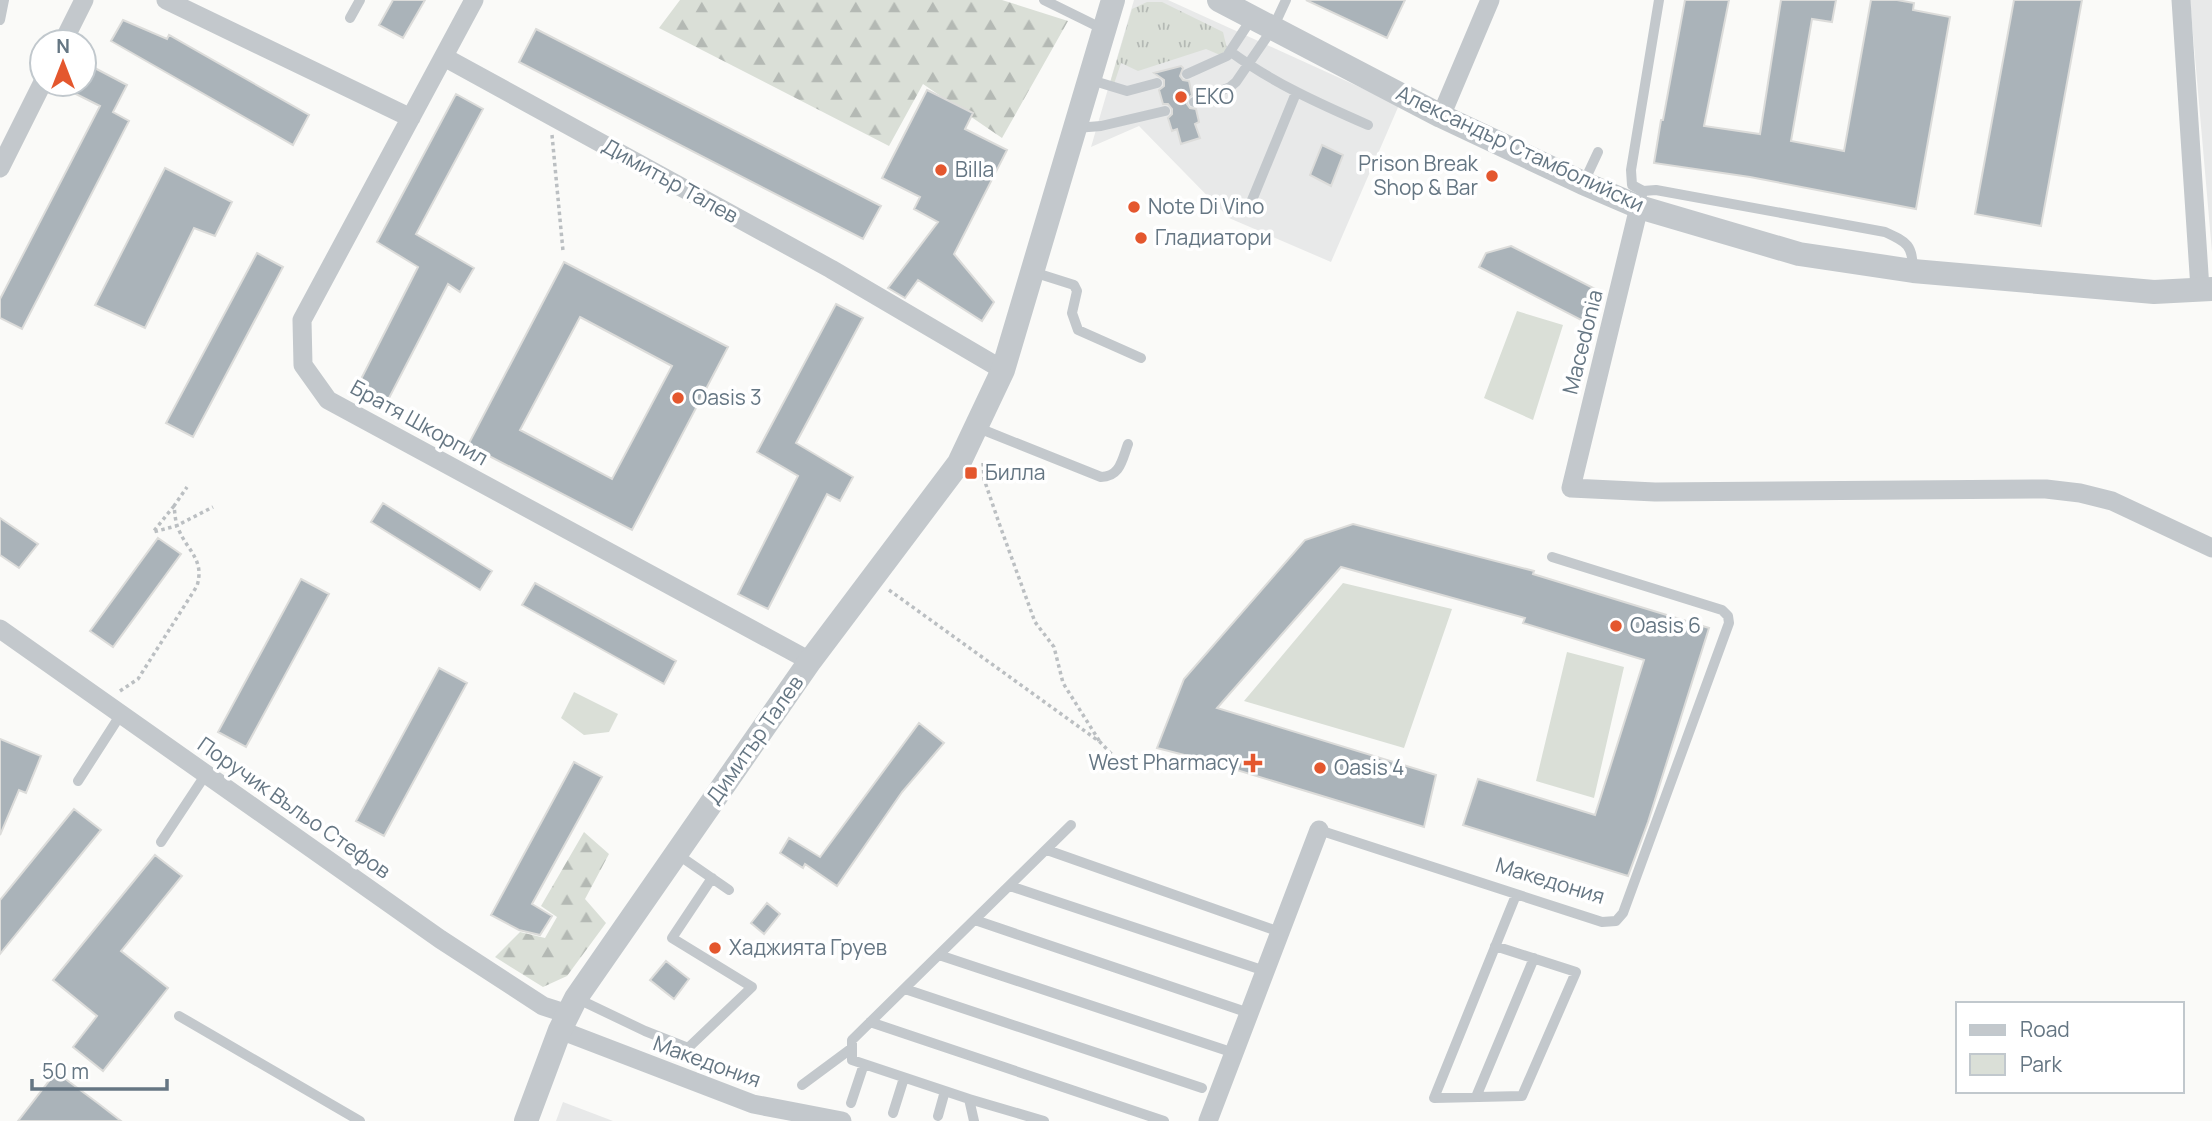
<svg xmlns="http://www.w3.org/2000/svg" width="2212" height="1121" font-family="Manrope,sans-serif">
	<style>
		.built { fill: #e8e9e9 }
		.grass { fill: url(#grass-tufts) }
		.forest { fill: url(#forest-firs) }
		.park { fill: #dadfd7 }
		.building { fill: #aab3b9; stroke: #dcdcda; stroke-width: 2; fill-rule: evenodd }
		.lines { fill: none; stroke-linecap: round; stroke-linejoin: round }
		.path { stroke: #bbbfc2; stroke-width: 3.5; stroke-dasharray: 3.5 3.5; stroke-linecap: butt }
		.service { stroke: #c3c8cc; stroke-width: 10 }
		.minor { stroke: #c3c8cc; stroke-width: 19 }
		.tertiary { stroke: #c3c8cc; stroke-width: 24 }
		.poi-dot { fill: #e4572e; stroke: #fff; stroke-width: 2.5 }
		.labels { text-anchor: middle; stroke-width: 7; stroke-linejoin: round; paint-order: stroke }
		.poi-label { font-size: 21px; fill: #657683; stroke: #fff; text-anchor: start }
		.street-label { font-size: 21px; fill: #657683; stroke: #fff }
	</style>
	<defs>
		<pattern id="grass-tufts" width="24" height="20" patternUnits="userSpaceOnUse" patternTransform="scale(1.75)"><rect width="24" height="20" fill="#dadfd7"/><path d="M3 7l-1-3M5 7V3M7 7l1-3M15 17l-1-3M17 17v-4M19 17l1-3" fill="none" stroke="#b4b9b4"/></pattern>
		<pattern id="forest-firs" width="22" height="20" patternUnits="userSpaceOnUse" patternTransform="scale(1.75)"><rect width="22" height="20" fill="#dadfd7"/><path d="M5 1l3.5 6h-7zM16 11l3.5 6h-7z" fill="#b4b9b4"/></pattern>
	</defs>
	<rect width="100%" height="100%" fill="#fafaf8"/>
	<!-- built -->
	<path class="built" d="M1134,0H1168L1399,105L1331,262L1229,218L1139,126L1091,147Z
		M2190,0H2212V252Z
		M563,1102L613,1121H556Z"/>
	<!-- grass -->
	<path class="grass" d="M1147,2H1162L1223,32L1227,49L1220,55L1206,49L1138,71L1121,63L1113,87L1110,83L1132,9Z"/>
	<!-- forest -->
	<path class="forest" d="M680,0H1002L1068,21L1002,138L923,84L889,146L659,28Z
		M584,832L609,854L585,899L606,923L567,976L543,987L495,957L520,932L545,938L557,917L541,906Z"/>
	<!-- park -->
	<path class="park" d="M1517,311L1563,325L1533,420L1484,398Z
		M1343,583L1452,609L1404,748L1244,701Z
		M1567,652L1624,667L1594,798L1536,781Z
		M574,692L618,714L609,732L584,735L561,718Z"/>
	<!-- building -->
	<path class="building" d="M393,0H425L403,38L379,25Z
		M1306,0H1405L1387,38Z
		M1685,0H1729L1704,126L1760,134L1781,0H1836L1832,22L1812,19L1791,141L1844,151L1871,0H1897L1914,3L1913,10L1950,17L1916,209L1750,177L1654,163L1661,120H1663Z
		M2014,0H2082L2041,226L1975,214Z
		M123,20L167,39L169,35L309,115L293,145L111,41Z
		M536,29L881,206L863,239L519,62Z
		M89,65L127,85L113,112L129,121L22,329L0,318V299L100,106L74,93L79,84H84V74Z
		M1181,66L1183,68L1180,76L1183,80L1189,81L1192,95L1188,98L1187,104L1190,108L1196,109L1199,122L1195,124L1200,138L1181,144L1177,129L1172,131L1168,118L1172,114V109L1168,104H1163L1159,90L1164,86V80L1154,73Z
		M927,90L973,113L965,129L1007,150L954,254L994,302L982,321L918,280L905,298L888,288L938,222L914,209L920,197L882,178Z
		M456,94L483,109L416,234L474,268L460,292L448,284L388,400L358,385L418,267L377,242Z
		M1322,145L1343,155L1331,186L1310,175Z
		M165,168L232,202L215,236L194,228L145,328L95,305Z
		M1511,246L1599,291L1583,321L1479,267L1486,253Z
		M257,253L283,267L193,437L166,423Z
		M564,262L728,347L632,530L468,445ZM580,317L672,366L612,479L520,430Z
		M836,304L863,318L796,443L853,477L840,501L827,494L768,609L738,594L798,476L757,452Z
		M383,503L492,571L480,590L371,522Z
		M0,518L38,544L19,568L0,555Z
		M1353,524L1534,571L1533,574L1709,628L1648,822L1628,876L1463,825L1478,779L1595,815L1644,660L1523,623L1525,618L1341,567L1217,708L1436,775L1424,827L1204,760L1157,748L1184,679L1305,540Z
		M158,538L181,554L113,647L90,631Z
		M301,579L329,594L246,747L218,732Z
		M535,583L676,661L664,684L522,605Z
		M439,668L467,683L384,836L356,821Z
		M919,723L944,743L902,792L837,886L805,864L803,868L780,853L789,838L820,857Z
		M0,739L41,756L26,793L19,790L0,835Z
		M574,762L602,777L532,904L552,916L540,935L519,930L491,915Z
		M74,809L101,830L0,954V900Z
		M155,855L182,876L121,951L168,988L103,1071L73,1047L97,1016L53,980Z
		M767,903L780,914L764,934L751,923Z
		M666,961L689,979L674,999L650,980Z
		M56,1072L99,1104L121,1121H18Z"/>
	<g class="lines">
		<!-- path -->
		<path class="path" d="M552,135L563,251
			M983,463L984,479L999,523L1035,622L1054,647L1063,683L1100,742
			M174,506L153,532L176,526L213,507
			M889,590L1100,742L1122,765
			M120,691L138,679L197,586C205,559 187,551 178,528C175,521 175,513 174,506L187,487"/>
		<!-- service -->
		<path class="service" d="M1044,0L1105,30
			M350,18L360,0
			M0,20L4,0
			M1231,52C1273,83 1320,104 1368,125
			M1187,74L1227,56L1252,18
			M1091,80L1127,91L1157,83
			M1194,102L1230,87L1236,82L1273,28L1286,0
			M1076,128L1101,126L1165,111
			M1584,182L1598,152
			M1643,191L1632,185L1631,170L1659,0
			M1250,205L1296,93
			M1639,207L1643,191L1656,190L1885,232C1907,242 1913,245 1913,271
			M1033,272L1074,285L1077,291L1072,313L1078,330L1141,358
			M976,427L1101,477C1120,477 1122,460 1128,444
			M78,781L121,714
			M1319,830L1602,922L1616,921L1623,913L1729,623L1728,616L1722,610L1552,557
			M161,842L206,774
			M1047,850L1280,932
			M677,854L729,890
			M1010,886L1265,971
			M975,920L1249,1013
			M1495,946L1576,972L1522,1096L1434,1098L1516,895
			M939,955L1234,1053
			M905,989L1202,1088
			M576,998L645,1031L688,1048L752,987L672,938L712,878
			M179,1016L360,1121
			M870,1022L1164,1121
			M802,1085L852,1048
			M1476,1097L1534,958
			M969,1099L1044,1121
			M851,1103L864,1064
			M893,1113L904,1078
			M938,1116L945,1091
			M974,1121L969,1099L852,1060V1040L1071,825"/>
		<!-- minor -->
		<path class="minor" d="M166,0L411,118
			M474,0L302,320L303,365L328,400L810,661
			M2181,0L2200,289
			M63,42L84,0
			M444,57L831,269L1003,370
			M1441,116L1490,0
			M0,168L42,84
			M1639,207L1571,488L1655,492L2046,489L2080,493L2112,501L2212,548
			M0,629L440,939L543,1006L568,1014
			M560,1030L753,1104L842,1121
			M1208,1121L1319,830"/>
		<!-- tertiary -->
		<path class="tertiary" d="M1219,0L1441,116L1583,183L1639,207L1799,254L1913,271L2154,292L2212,289
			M526,1121L560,1030L576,998L810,661L959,463L1003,370L1113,0"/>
	</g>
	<!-- markers -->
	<g class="poi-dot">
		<circle cx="1181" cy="97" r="7"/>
		<circle cx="941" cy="170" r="7"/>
		<circle cx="1492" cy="176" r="7"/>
		<circle cx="1134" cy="207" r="7"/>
		<circle cx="1141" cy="238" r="7"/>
		<circle cx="678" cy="398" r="7"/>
		<rect x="964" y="466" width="14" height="14" rx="3.5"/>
		<circle cx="1616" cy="626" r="7"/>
		<path d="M1249.5 752.5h7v7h7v7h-7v7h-7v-7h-7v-7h7z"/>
		<circle cx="1320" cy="768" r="7"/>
		<circle cx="715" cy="948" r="7"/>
	</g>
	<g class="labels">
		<!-- poi labels -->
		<g class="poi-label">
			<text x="1195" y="104">EKO</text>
			<text x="1478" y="171" text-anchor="end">Prison Break<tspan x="1478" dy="24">Shop &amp; Bar</tspan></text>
			<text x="955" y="177">Billa</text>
			<text x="1148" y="214">Note Di Vino</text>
			<text x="1155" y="245">Гладиатори</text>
			<text x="692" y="405">Oasis 3</text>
			<text x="985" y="480">Билла</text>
			<text x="1630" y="633">Oasis 6</text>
			<text x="1239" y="770" text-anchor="end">West Pharmacy</text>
			<text x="1334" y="775">Oasis 4</text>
			<text x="729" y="955">Хаджията Груев</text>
		</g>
		<!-- street labels -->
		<g class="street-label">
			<text transform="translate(1520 149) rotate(25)" y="7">Александър Стамболийски</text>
			<text transform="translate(670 181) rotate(29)" y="7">Димитър Талев</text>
			<text transform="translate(1583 342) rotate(-76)" y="7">Macedonia</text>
			<text transform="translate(419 423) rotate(29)" y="7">Братя Шкорпил</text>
			<text transform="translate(755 740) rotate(-55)" y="7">Димитър Талев</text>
			<text transform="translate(294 808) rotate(35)" y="7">Поручик Въльо Стефов</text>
			<text transform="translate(1550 881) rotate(17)" y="7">Македония</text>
			<text transform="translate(707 1062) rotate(20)" y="7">Македония</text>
		</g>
	</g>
	<!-- legend -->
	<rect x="1956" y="1002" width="228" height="91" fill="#ffffff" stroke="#c1c8cd" stroke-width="2"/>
	<rect x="1970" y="1025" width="35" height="10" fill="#c3c8cc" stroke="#c1c8cd" stroke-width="2"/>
	<text x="2020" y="1037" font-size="21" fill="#657683">Road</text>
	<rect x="1970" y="1054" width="35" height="21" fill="#dadfd7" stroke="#c1c8cd" stroke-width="2"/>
	<text x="2020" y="1072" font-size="21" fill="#657683">Park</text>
	<!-- north arrow -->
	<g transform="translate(63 63)"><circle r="33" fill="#ffffff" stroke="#c1c8cd" stroke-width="2"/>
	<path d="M0-5L12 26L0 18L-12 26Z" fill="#e4572e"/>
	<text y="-10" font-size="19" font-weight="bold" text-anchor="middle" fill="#657683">N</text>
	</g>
	<!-- scale -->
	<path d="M32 1079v10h135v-10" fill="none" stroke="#657683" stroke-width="3.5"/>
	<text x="42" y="1079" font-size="21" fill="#657683" stroke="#ffffff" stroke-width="5" paint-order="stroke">50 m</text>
</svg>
